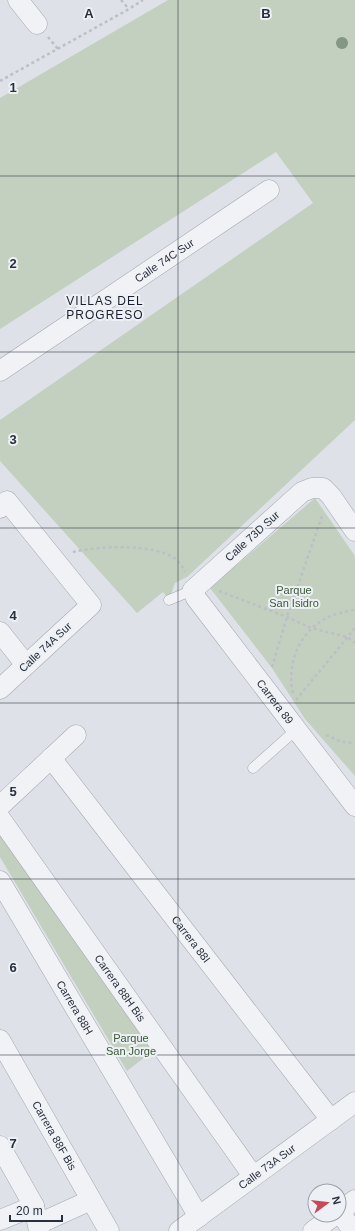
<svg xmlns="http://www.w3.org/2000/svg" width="355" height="1231" font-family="Helvetica,sans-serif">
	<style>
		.green { fill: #c3d0bf }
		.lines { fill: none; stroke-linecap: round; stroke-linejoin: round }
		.lane-casing { stroke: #a4a8b1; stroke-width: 11 }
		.street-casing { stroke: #a4a8b1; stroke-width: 21 }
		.path { stroke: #bcbfc5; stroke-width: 2.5; stroke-dasharray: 3 3; stroke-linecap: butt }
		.lane { stroke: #f0f2f5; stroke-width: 10 }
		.street { stroke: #f0f2f5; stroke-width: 20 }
		.tree { fill: #849686 }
		.grid { fill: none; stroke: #282f3d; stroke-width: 1; stroke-opacity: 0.55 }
		.labels { text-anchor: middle; stroke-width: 4; stroke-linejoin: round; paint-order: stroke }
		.street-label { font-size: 11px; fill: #282f3d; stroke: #edf0f4 }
		.park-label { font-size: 11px; fill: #3b5836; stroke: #edf0f4 }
		.neighbourhood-label { font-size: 12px; letter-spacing: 1px; fill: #1a202d; stroke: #edf0f4 }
		.grid-label { font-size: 13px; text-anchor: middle; font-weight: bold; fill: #282f3d; stroke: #edf0f4; stroke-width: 4; stroke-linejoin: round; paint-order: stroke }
	</style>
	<rect width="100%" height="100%" fill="#dee1e7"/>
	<!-- green -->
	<path class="green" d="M168,0H355V420L187,577L175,583L169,600L163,592L137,613L0,461V420L313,203L276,152L0,329V98Z
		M315,498L355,556V776L305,719L272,668L210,588Z
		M0,830L155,1049L127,1071L0,857Z"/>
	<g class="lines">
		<defs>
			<path id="lane" d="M169,600L193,590
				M253,768L297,729"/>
			<g id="street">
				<path d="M18,0L37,24"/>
				<path id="s1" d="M0,371L269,190"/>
				<path d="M0,508L7,501L91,605L0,689"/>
				<path id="s2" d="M355,531L331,496L323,488H312L302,492L193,590L196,598L355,806"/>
				<path d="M0,632L26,665"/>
				<path id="s3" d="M51,758L331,1120"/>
				<path d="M0,806L76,735"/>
				<path id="s4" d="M0,818L253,1176"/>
				<path id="s5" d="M0,881L199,1217"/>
				<path id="s6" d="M0,1040L109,1231"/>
				<path d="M0,1146L34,1206L39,1231"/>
				<path d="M339,1211L353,1231"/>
				<path d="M339,1212L355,1200"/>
				<path d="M0,1220L34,1206"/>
				<path d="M38,1224L91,1200"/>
				<path id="s7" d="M179,1231L355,1102"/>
				<path d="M313,1231L335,1215"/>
			</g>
		</defs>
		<!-- lane casing -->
		<use href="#lane" class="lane-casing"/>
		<!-- street casing -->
		<use href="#street" class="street-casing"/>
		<!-- path -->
		<path class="path" d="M121,0L129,9
			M48,37L58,49
			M0,81L129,9L143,0
			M73,552C98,546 154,543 176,559C180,563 183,567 185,572
			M219,591L287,617L311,628L347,637L355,643
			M272,667L287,617L322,516
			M293,693C285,659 304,622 340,613C345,612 350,610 355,610
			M296,700L355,628
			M326,735L342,742L355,743"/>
		<!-- lane -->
		<use href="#lane" class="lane"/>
		<!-- street -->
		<use href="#street" class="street"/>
	</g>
	<!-- trees -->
	<circle class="tree" cx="342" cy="43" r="6"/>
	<!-- grid -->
	<path class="grid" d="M178,0V1231M0,176H355M0,352H355M0,528H355M0,703H355M0,879H355M0,1055H355"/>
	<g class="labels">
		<!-- street labels -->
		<g class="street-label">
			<text dy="4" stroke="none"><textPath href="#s1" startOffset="198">Calle 74C Sur</textPath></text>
			<text transform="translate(252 536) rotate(-42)" y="4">Calle 73D Sur</text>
			<text transform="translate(45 647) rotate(-43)" y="4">Calle 74A Sur</text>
			<text dy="4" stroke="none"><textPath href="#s2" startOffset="361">Carrera 89</textPath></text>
			<text dy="4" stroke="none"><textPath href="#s3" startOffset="229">Carrera 88I</textPath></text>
			<text dy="4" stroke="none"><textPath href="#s4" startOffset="208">Carrera 88H Bis</textPath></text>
			<text dy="4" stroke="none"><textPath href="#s5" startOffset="147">Carrera 88H</textPath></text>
			<text dy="4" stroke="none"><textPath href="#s6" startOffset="110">Carrera 88F Bis</textPath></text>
			<text dy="4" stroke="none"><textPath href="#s7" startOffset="109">Calle 73A Sur</textPath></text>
		</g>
		<!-- park labels -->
		<g class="park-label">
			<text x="294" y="594">Parque<tspan x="294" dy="13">San Isidro</tspan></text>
			<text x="131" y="1042">Parque<tspan x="131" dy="13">San Jorge</tspan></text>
		</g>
		<!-- neighbourhood labels -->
		<g class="neighbourhood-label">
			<text x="105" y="305">VILLAS DEL<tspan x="105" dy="14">PROGRESO</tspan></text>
		</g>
	</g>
	<g class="grid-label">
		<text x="89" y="18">A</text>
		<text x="266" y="18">B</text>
		<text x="13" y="92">1</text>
		<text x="13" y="268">2</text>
		<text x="13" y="444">3</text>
		<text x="13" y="620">4</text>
		<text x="13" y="796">5</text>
		<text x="13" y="972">6</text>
		<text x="13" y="1148">7</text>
	</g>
	<!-- north arrow -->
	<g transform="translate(327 1203) rotate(75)"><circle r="19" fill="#edf0f4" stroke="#9ea3ab"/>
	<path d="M0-3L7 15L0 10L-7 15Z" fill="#c74858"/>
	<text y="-6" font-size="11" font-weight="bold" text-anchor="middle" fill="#282f3d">N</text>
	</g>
	<!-- scale -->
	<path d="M10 1215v6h52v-6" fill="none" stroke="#282f3d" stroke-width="2"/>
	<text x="16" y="1215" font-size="12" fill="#282f3d" stroke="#edf0f4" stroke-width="3" paint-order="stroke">20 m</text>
</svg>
